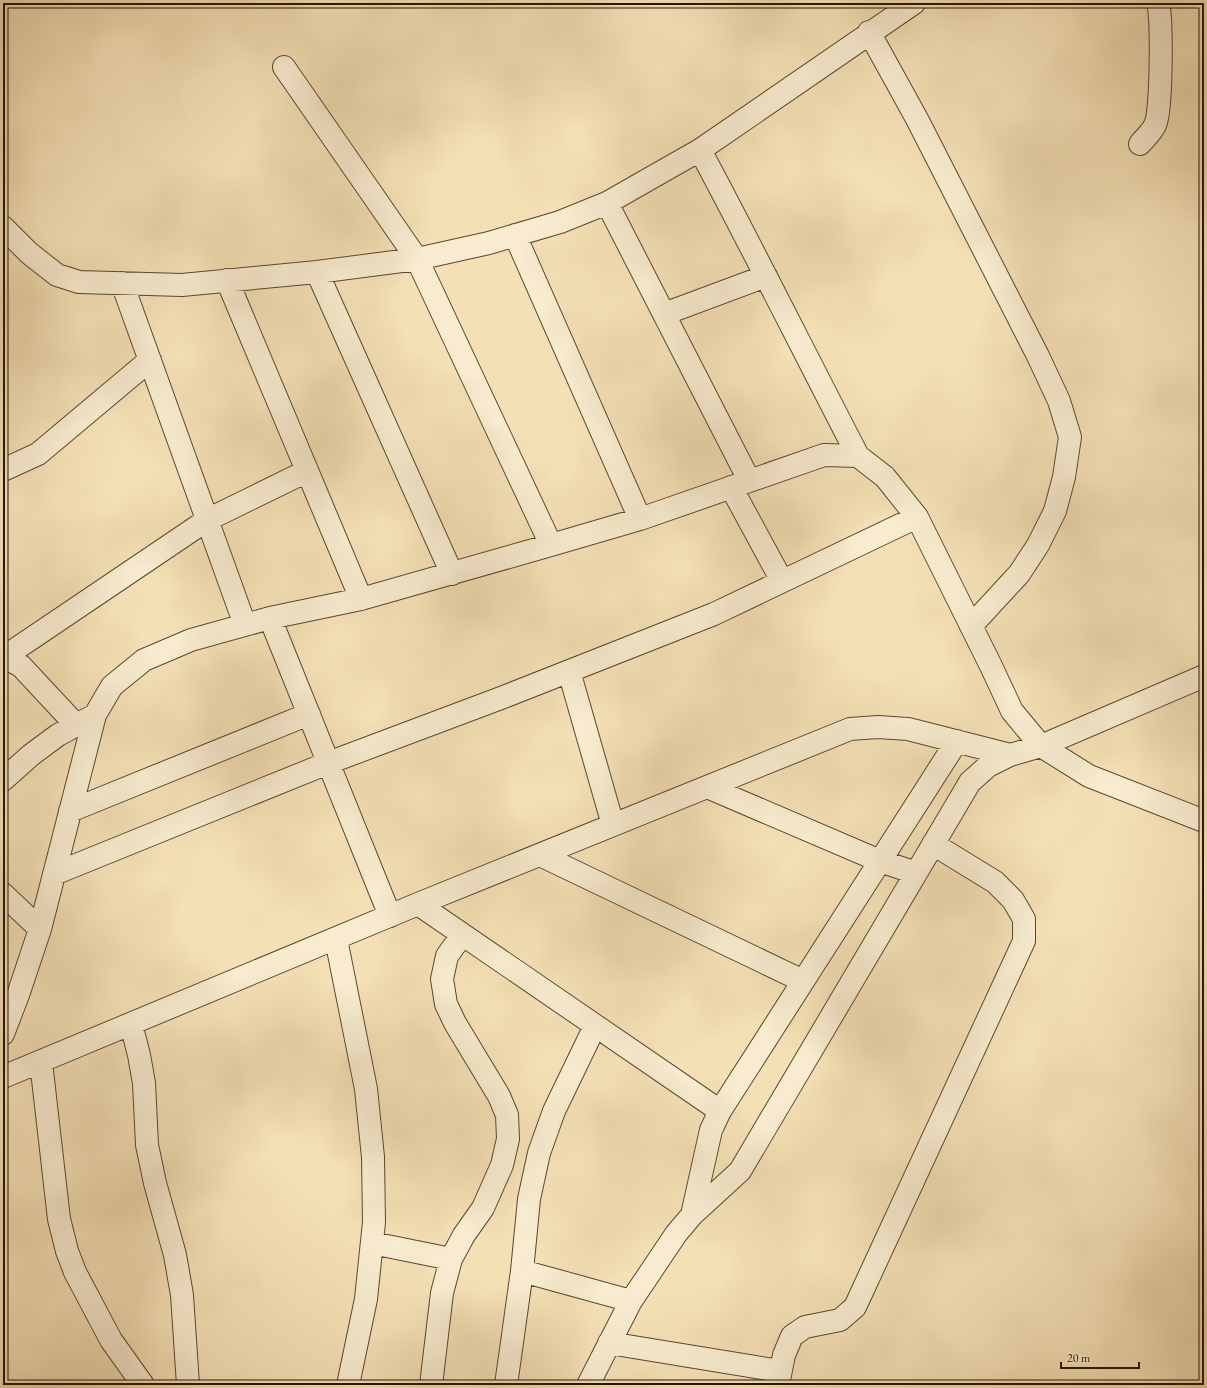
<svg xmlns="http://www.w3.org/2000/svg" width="1207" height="1388" font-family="'EB Garamond',serif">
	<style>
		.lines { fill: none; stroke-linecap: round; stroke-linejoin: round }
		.street-casing { stroke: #5a4730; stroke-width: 24 }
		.street { stroke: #f8ebcf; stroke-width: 22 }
	</style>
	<rect width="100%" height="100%" fill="#f4e0b5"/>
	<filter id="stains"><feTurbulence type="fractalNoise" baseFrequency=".005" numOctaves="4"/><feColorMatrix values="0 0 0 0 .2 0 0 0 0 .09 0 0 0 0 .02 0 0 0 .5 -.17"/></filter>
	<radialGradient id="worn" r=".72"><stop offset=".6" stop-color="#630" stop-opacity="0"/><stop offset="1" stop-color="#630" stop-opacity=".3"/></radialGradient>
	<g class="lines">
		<defs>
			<path id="street" d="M869,32L917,119L1038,356L1059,401L1070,437L1064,477L1055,511L1038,545L1019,574L971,626
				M284,67L417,259L551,545
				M1140,144C1144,139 1152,132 1155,125C1162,112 1162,18 1158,3
				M700,150C754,251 805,354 858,456
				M607,203L749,480
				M3,227L29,253L57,275L79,282L182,285L317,272L417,259L489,243L560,222L607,203L642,183L700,150L914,3
				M515,235L640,519
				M317,272L452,574
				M227,280L361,599
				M122,283L245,625
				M664,314L766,276
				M3,470L38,454L150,360
				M731,487L782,581
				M270,618L390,916
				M3,657L21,666L76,725
				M4,657L207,520L307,471
				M569,671L613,825
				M3,780L31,755L58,735L95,715
				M707,787L880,861L916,873
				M70,811L309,714
				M540,855L803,981
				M54,874L328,763L501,698L714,614L917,517
				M3,894L40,929
				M418,904L720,1111
				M336,939L366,1089L373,1157L374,1222L366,1299L348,1385
				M131,1024L139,1055L144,1083L147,1145L155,1183L175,1255L182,1295L188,1385
				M3,1034L18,995L40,929L95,715L112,686L144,660L191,640L270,618L361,599L551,545L640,519L824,455L858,456L885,477L917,517L991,666L1012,711L1041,746L1089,776L1204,821
				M41,1062L59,1219L67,1251L75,1272L111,1340L143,1385
				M3,1077L418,904L850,729L878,727L908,729L1010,755
				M692,1215L711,1130L720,1111L957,741
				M372,1243L451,1259
				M522,1271L631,1301
				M609,1343L780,1371
				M431,1385L442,1293L451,1259L464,1235L483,1208L502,1165L508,1139L507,1115L499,1096L455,1023L446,1004L442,979L447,956L462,935
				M506,1385L522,1271L529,1199L539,1153L554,1111L595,1026
				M588,1385L631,1301L676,1234L692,1215L740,1171L970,782L988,766L1010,755L1041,746L1204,676
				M778,1385L784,1355L792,1336L805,1327L840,1320L855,1307L1024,941V919L1013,900L995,882L933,844"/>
		</defs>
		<!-- street casing -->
		<use href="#street" class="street-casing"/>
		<!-- street -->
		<use href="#street" class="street"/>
	</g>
	<!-- margin -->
	<rect width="1207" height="1388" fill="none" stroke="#f4e0b5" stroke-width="16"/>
	<rect x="4" y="4" width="1199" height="1380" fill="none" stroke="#261403" stroke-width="2"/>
	<rect x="8" y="8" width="1191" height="1372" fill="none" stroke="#261403"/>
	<!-- scale -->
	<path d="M1061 1362v6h78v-6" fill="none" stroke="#261403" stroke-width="2"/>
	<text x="1067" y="1362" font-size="12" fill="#261403" stroke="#f8ebcf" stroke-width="3" paint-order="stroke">20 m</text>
	<rect width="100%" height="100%" filter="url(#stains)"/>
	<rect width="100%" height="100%" fill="url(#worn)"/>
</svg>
